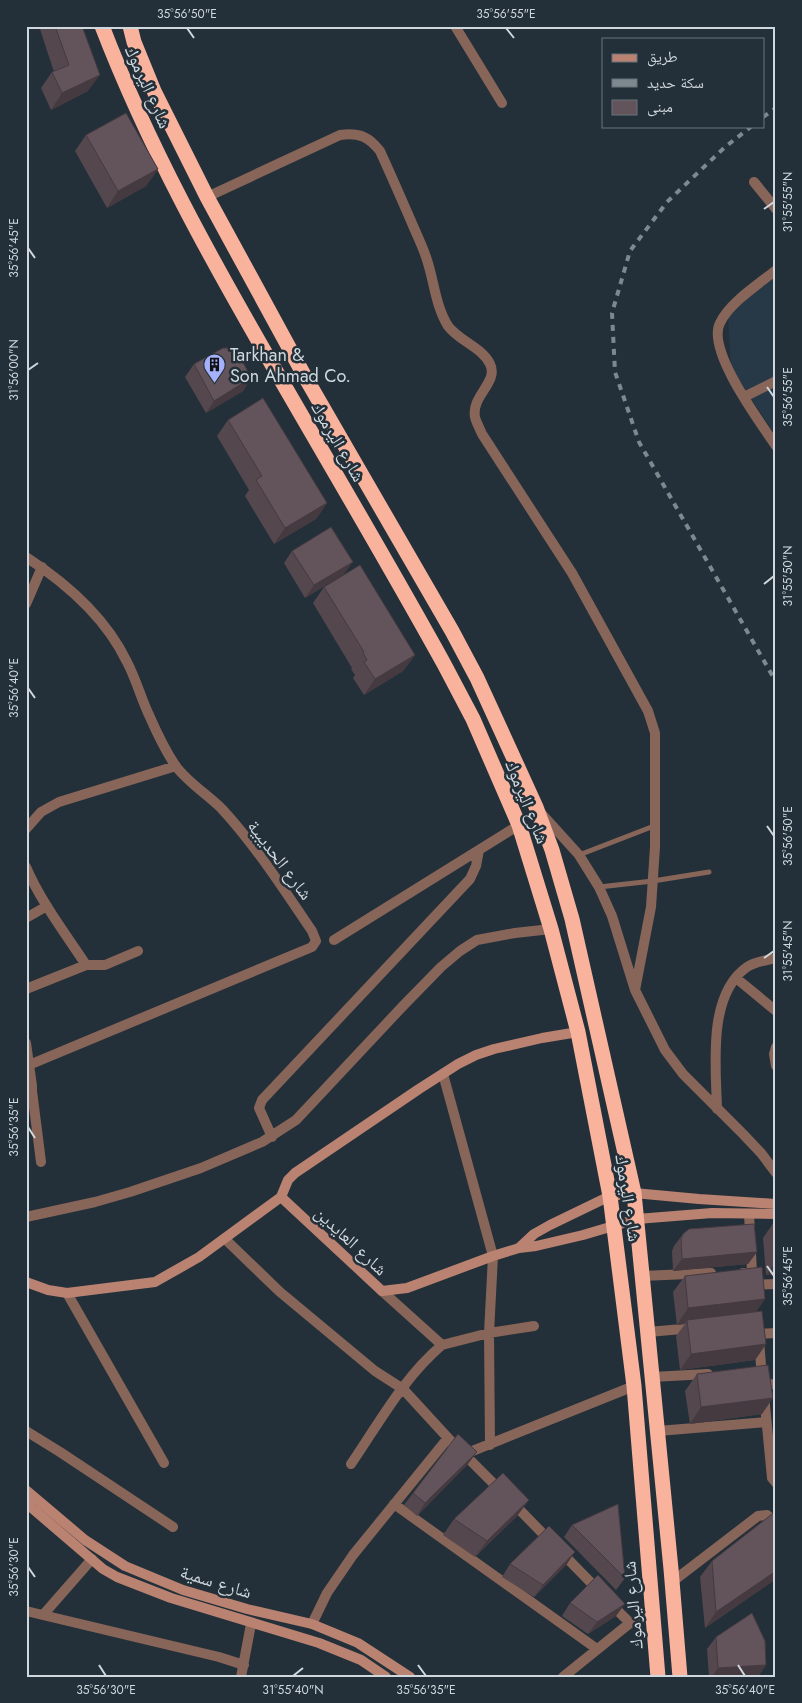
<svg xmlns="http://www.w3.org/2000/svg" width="802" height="1703" font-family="Jost,'Noto Naskh Arabic',sans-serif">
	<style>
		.built { fill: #273947 }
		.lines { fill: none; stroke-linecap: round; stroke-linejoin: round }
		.lane { stroke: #886559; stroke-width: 5 }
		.street { stroke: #886559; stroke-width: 10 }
		.secondary { stroke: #ba8271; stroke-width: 10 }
		.highway { stroke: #f9b39d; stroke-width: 15 }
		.rail { stroke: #7e888f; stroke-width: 4; stroke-dasharray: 6 6; stroke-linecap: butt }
		.wall { fill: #55474e }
		.shaded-wall { fill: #453a40 }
		.building { fill: #63535b; stroke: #453a40 }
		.ticks { fill: none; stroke: #d0d8de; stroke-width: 2 }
		.labels { text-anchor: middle; stroke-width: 5; stroke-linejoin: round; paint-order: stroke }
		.street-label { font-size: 18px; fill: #d0d8de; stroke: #243039 }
		.poi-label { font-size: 18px; fill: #d0d8de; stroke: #243039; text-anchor: start }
		.neatline { fill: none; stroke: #d0d8de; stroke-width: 2 }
		.ticks-label { font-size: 12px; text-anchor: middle; fill: #d0d8de }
	</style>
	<rect width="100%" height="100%" fill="#243039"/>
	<!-- built -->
	<path class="built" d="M776,273V436L731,368L728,315Z"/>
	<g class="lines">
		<!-- lane -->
		<path class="lane" d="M579,855L654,826
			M599,887L653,881L709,872"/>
		<!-- street -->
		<path class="street" d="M455,26L502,103
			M754,182L776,209
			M207,197L340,135C359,132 369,137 380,151C391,175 401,198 411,221C416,233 422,245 426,257C434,279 435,305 448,326C459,341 483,348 490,364C499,382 471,396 475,417C476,422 480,429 482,434L572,573L648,711L655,733V847L651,907L635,990
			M776,270C759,284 729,303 720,323C706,350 760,422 776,446
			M744,397L776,381
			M26,557C66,583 106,618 127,662C136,679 141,698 149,715C156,731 165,750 175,765C186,781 208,795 222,809C256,846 284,890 312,931L316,941L312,947L29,1065
			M26,604L42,567
			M541,813L579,855L599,887L612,916L635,990L665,1050L683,1074L743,1134L761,1153L776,1173
			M26,829L41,812L59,802L176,766
			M26,867C41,902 65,933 86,965H105L138,951
			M26,918L47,906
			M334,940L519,825
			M736,978L776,1011
			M26,989L86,965
			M26,1043L32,1086V1091L27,1092
			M776,1047L774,1054L776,1066
			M443,1074L493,1256L489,1333L490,1445
			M32,1091L41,1162
			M717,1109C716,1067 707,995 747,967C754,962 767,960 776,958
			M272,1137L259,1108L262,1100L470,879L476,866L479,850
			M26,1217L95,1202L130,1192L201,1168L262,1142L296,1120L402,1007L441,967L460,951L477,940L515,933L551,929
			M225,1239L280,1292L375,1371L403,1389L448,1438L502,1492
			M743,1273L752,1272L749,1214
			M642,1276L711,1273
			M753,1285L776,1284
			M382,1291L442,1345L489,1333L534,1326
			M67,1293L164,1463
			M648,1332L694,1328
			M758,1334L776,1333
			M759,1340L762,1378
			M652,1377L708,1374
			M763,1385L776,1384
			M764,1395L772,1478L776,1483
			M26,1431L60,1452L173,1527
			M658,1431L766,1422
			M465,1454L634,1386
			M351,1464C379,1423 404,1377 442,1345
			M512,1502L551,1542
			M394,1504L597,1649
			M561,1552L600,1592
			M672,1582L758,1516L767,1515L776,1523
			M610,1603L630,1623
			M26,1611L219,1657L244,1665
			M43,1615L92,1559
			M312,1624L327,1593L353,1555L448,1438
			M241,1677L251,1624
			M563,1677L630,1623L654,1614"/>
		<!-- secondary -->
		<path class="secondary" d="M281,1197L382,1291L407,1288L493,1256L519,1248L536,1246L583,1235L637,1219L712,1213L776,1214
			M519,1248L534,1234L550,1225L610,1196L634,1193L699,1199L776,1204
			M26,1282L48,1290L67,1293L155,1282L199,1257L281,1197L288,1180L295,1173L419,1089L458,1064L476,1055L494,1049L542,1038L578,1032
			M26,1490L85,1540L125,1566L183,1590L247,1609L312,1624L358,1643L410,1677
			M26,1503L103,1569L117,1577L171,1598L319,1643L361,1660L386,1677"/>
		<!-- highway -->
		<path class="highway" d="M102,26C149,148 212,261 277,373C333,470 390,566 444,664L473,719L519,825L551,929L578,1032L610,1196L634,1386L658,1677
			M130,26L134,42L154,91L207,197L304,375L452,631L477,678L536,807L552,850L572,919L634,1193L671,1569L680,1677"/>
		<!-- rail -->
		<path class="rail" d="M763,117L776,108
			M752,126L725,147L667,202L630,251L612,313L615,372L639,442L776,682"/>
	</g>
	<!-- wall -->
	<path class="wall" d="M39,26H82L88,91L51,110L41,88L52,72H54Z
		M86,135L158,169L146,186L107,208L75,151Z
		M194,364L251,378L243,391L206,413L185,377Z
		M228,420L327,503L316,519L274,544L245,496L249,490L217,436Z
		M292,551L344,574L305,598L284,563Z
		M324,587L415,655L403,671L364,695L353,678L355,675L351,669L352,668L313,603Z
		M774,1222H776V1274L766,1275L763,1238Z
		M683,1234L757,1252L748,1264L673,1271L672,1251L674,1246Z
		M685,1276L757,1311L766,1344L755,1360L680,1370L676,1336L685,1324L677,1325L673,1292Z
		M697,1374L762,1414L690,1424L685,1391Z
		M468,1464L417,1516L404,1505L413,1493Z
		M529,1500L517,1516L475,1557L443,1535L454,1519Z
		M776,1511V1579L705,1628L700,1577L712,1561Z
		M572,1525L625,1578L616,1590L564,1537Z
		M510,1564H567L534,1597L502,1577Z
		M570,1603L616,1616L588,1634L562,1616Z
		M716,1637L766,1665L758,1677H709L707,1649Z"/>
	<!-- shaded-wall -->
	<path class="shaded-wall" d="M100,75L88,91L51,110L62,93Z
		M158,169L146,186L107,208L118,191Z
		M251,378L243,391L206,413L214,401Z
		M327,503L316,519L274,544L285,528Z
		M353,562L344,574L305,598L314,585Z
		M415,655L403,671L364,695L375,679Z
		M757,1252L748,1264L673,1271L682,1259Z
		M776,1261V1274L766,1275Z
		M765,1299L754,1315L687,1320L685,1324L677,1325L688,1308Z
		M766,1344L755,1360L680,1370L691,1354Z
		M773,1398L762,1414L690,1424L701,1407Z
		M477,1452L468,1464L417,1516L425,1503Z
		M529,1500L517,1516L475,1557L487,1541Z
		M575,1552L567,1564L534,1597L543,1585Z
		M776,1571V1579L705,1628L716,1612Z
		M625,1604L616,1616L588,1634L597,1622Z
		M766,1665L758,1677H712L718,1668Z"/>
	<!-- building -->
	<path class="building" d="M55,26H82L100,75L62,93L52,72L69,65Z
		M126,113L158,169L118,191L86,135Z
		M223,348H233L239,354L251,378L214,401L194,364Z
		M263,398L327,503L285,528L256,480L262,476L228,420Z
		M331,527L353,562L314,585L292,551Z
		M360,565L415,655L375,679L364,662L367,660L363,653L364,652L324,587Z
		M774,1222H776V1243Z
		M754,1224L757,1252L682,1259L681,1239L683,1234L689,1229Z
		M762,1267L765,1299L688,1308L685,1276Z
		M762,1311L766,1344L691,1354L687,1320Z
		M768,1365L773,1398L701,1407L697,1374Z
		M458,1434L477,1452L425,1503L413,1493Z
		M503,1473L529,1500L487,1541L454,1519Z
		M618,1504L625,1578L572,1525Z
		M776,1511V1571L716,1612L712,1561Z
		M549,1526L575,1552L543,1585L510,1564Z
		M598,1575L625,1604L597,1622L570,1603Z
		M752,1613L765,1641L766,1665L718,1668L716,1637Z"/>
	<!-- ticks -->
	<path class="ticks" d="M187,28L194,38M506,28L514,38M764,209L774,202M28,248L35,258M28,370L38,363M767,387L774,397M764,584L774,576M28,688L35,698M767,826L774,836M764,958L774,951M28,1127L35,1138M767,1266L774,1276M28,1567L35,1577M99,1665L106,1676M418,1665L426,1676M738,1665L745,1676M293,1676L303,1668"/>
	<!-- icons -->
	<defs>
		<symbol id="building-pin" viewBox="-11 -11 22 30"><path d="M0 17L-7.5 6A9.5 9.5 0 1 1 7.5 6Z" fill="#a6b1fc" stroke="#243039"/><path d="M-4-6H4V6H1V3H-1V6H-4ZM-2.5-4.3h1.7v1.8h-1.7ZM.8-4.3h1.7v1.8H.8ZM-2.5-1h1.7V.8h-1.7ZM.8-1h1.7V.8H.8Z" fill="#111"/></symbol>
	</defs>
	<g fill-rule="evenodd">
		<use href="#building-pin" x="202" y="352" width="25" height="34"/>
	</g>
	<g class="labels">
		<!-- street labels -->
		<g class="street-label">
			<text transform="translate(148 87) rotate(66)" y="6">شارع اليرموك</text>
			<text transform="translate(338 442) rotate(60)" y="6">شارع اليرموك</text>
			<text transform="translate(527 802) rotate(68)" y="6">شارع اليرموك</text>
			<text transform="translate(280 860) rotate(53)" y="6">شارع الحديبية</text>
			<text transform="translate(628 1198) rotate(81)" y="6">شارع اليرموك</text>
			<text transform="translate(351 1241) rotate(43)" y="6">شارع العايدين</text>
			<text transform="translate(216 1582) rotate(17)" y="6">شارع سمية</text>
			<text transform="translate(633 1605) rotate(-95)" y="6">شارع اليرموك</text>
		</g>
		<!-- poi labels -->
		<g class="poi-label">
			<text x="230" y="361">Tarkhan &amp;<tspan x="230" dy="21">Son Ahmad Co.</tspan></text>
		</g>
	</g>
	<!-- border -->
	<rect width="802" height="1703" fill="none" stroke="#243039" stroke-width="55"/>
	<!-- legend -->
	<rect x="602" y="38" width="162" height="90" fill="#243039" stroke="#69737b"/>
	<rect x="612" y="54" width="25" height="8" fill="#ba8271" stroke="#69737b"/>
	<text x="647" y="62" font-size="15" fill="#d0d8de">طريق</text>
	<rect x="612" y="79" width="25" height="8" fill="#7e888f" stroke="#69737b"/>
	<text x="647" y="88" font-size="15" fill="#d0d8de">سكة حديد</text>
	<rect x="612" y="100" width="25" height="15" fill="#63535b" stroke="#69737b"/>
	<text x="647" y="112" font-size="15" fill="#d0d8de">مبنى</text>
	<rect x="28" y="28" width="746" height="1648" class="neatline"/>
	<g class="ticks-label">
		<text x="187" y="18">35°56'50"E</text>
		<text x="506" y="18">35°56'55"E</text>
		<text transform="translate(788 202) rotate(-90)" y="4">31°55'55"N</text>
		<text transform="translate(14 248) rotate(-90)" y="4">35°56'45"E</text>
		<text transform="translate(14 370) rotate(-90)" y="4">31°56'00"N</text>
		<text transform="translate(788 397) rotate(-90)" y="4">35°56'55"E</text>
		<text transform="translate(788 576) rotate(-90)" y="4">31°55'50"N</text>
		<text transform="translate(14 688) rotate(-90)" y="4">35°56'40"E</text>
		<text transform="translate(788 836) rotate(-90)" y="4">35°56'50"E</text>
		<text transform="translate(788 951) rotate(-90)" y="4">31°55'45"N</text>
		<text transform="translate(14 1127) rotate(-90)" y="4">35°56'35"E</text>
		<text transform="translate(788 1276) rotate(-90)" y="4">35°56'45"E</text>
		<text transform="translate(14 1567) rotate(-90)" y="4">35°56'30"E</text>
		<text x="106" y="1694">35°56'30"E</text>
		<text x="293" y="1694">31°55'40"N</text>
		<text x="426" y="1694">35°56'35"E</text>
		<text x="745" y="1694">35°56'40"E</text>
	</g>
</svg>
